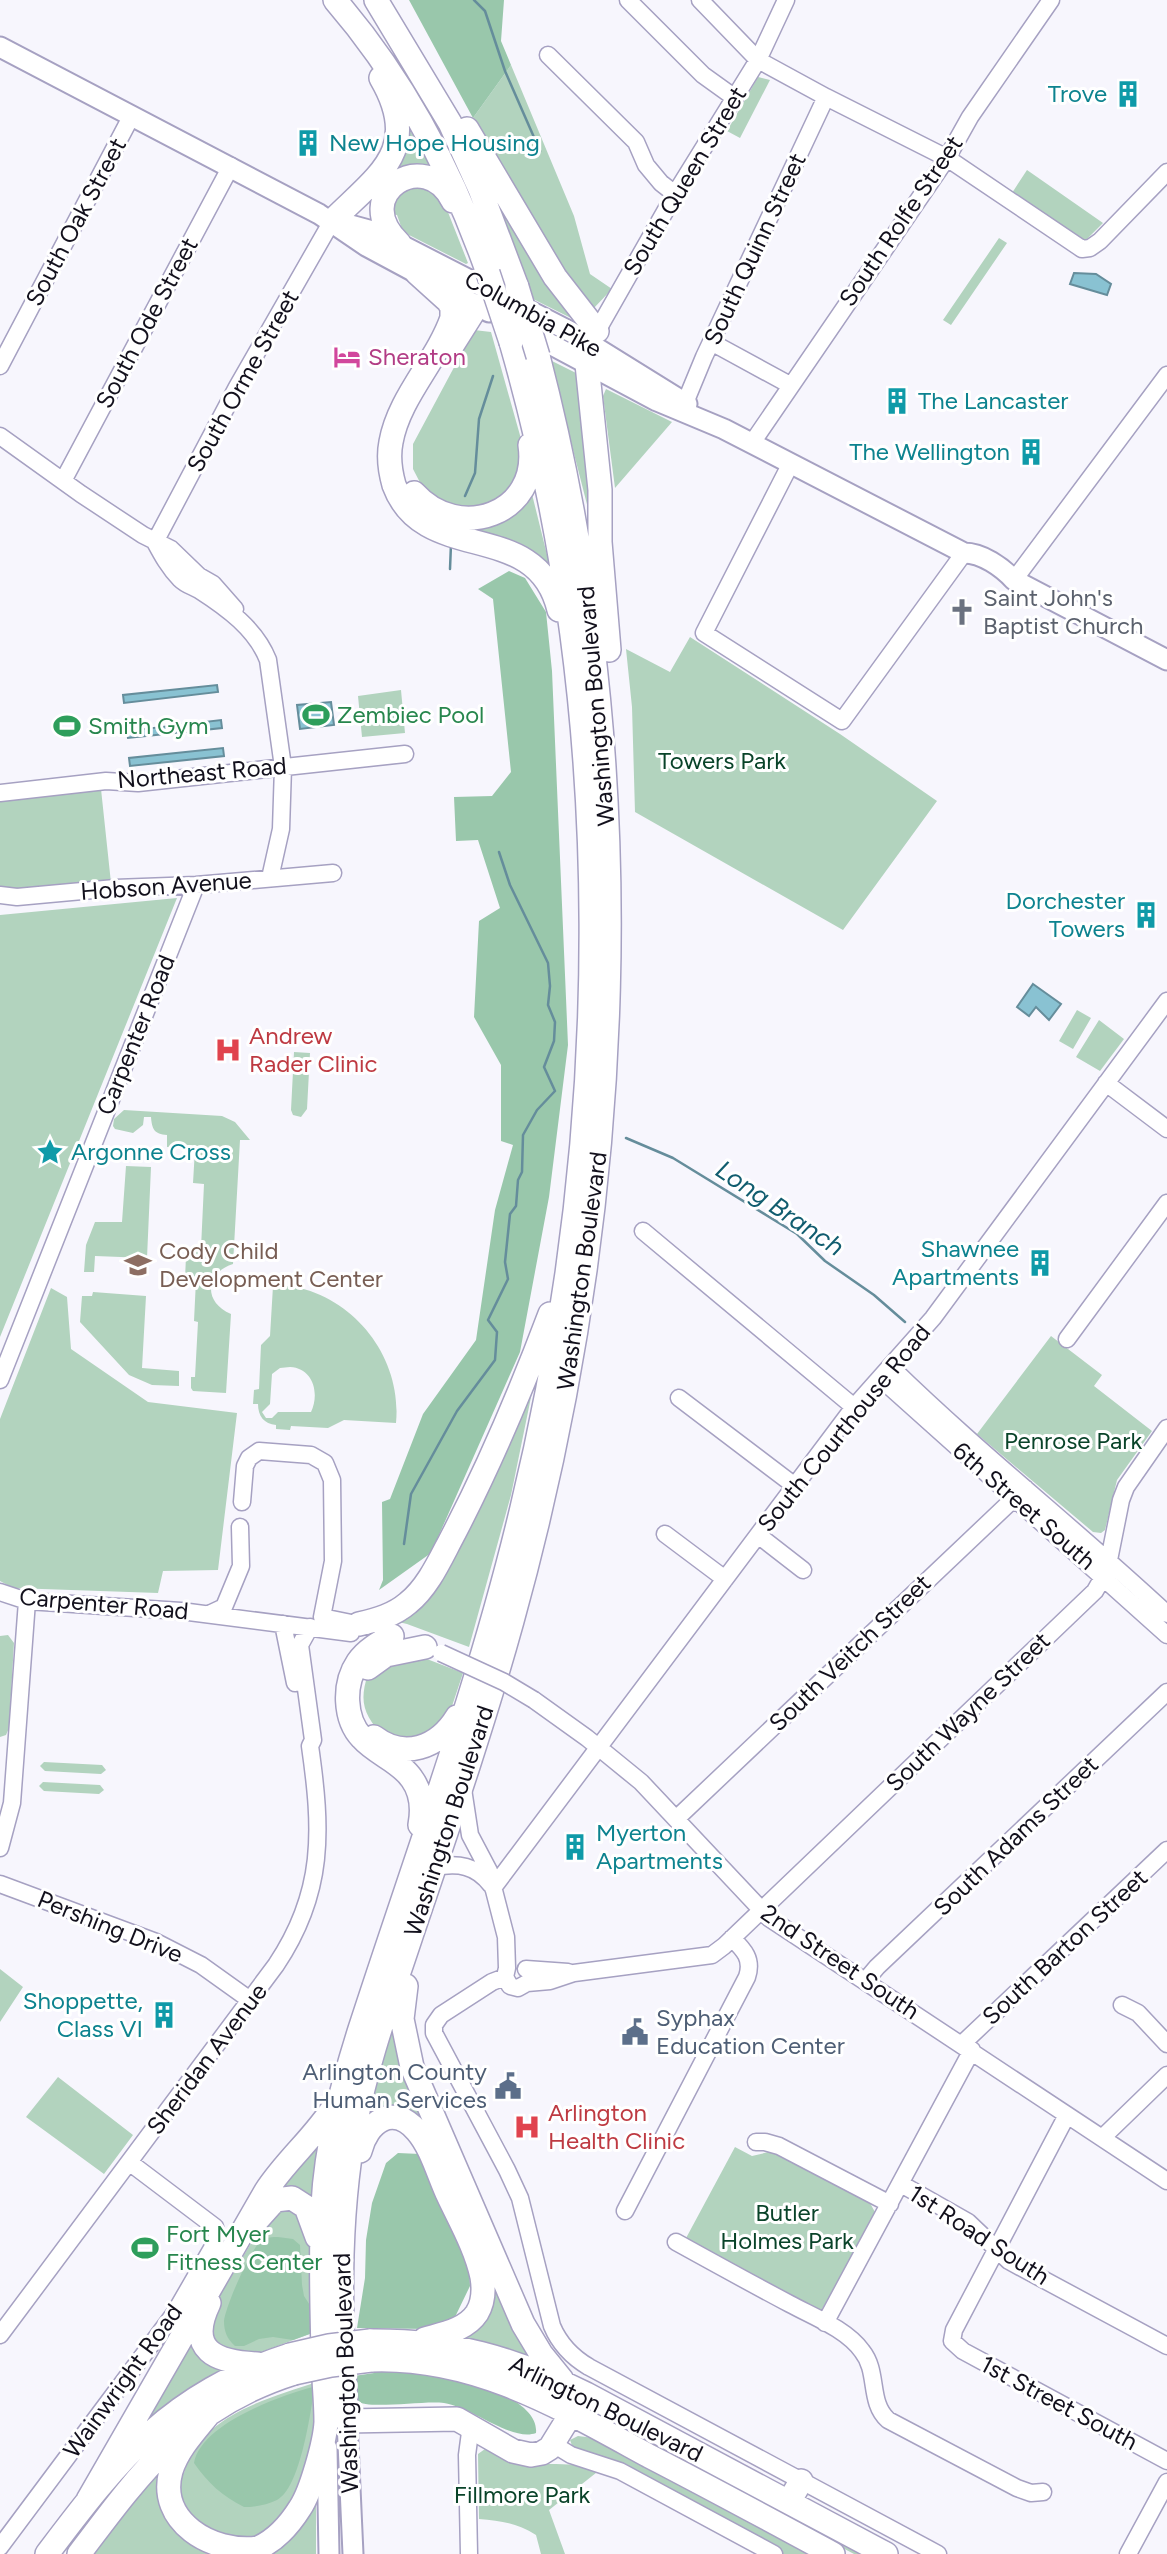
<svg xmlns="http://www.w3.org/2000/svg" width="1167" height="2554" font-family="Figtree,sans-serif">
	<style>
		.green { fill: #b2d3be; fill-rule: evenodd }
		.forest { fill: #99c7ab }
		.water { fill: #89c2d2; stroke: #658d9b; stroke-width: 2 }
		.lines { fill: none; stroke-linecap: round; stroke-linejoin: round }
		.stream { stroke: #658d9b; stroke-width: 2.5 }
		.minor-casing { stroke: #a6a1c2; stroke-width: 19 }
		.major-casing { stroke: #a6a1c2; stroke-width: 23 }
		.highway-casing { stroke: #a6a1c2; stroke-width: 26 }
		.minor { stroke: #fff; stroke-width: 16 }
		.major { stroke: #fff; stroke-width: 19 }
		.highway { stroke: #fff; stroke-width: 23 }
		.minor-bridge-casing { stroke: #a6a1c2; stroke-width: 19; stroke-linecap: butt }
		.highway-bridge-casing { stroke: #a6a1c2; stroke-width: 26; stroke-linecap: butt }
		.minor-bridge { stroke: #fff; stroke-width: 16 }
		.highway-bridge { stroke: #fff; stroke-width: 23 }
		.labels { text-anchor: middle; stroke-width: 6; stroke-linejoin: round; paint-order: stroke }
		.culture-label { font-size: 24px; fill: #0d838f; stroke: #fff; text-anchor: end }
		.street-label { font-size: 24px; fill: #12101c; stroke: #fff }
		.hotel-label { font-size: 24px; fill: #b23c85; stroke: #fff; text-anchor: start }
		.worship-label { font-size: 24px; fill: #5b616d; stroke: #fff; text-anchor: start }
		.leisure-label { font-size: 24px; fill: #27864d; stroke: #fff; text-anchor: start }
		.park-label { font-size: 24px; fill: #094329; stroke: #fff }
		.health-label { font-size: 24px; fill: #be3a42; stroke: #fff; text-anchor: start }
		.education-label { font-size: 24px; fill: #785e54; stroke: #fff; text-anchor: start }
		.service-label { font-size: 24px; fill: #4e5e75; stroke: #fff; text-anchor: start }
		.water-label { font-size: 26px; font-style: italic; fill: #115d6f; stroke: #fff }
	</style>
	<rect width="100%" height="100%" fill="#f7f6fd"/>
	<!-- green -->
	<path class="green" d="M511,65L574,216L590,274L612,289L593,309L582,299L521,201L473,118Z
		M758,77L770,80L740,138L727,131Z
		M406,125L426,153L437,176L394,172Z
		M1027,170L1103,223L1084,242L1012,193Z
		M417,183L442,197L468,263L466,264L409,235L402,229L397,215L391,214L399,193Z
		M498,203L572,317L571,318L533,299Z
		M999,238L1007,243L951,325L943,320Z
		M474,330L491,332L523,446L519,474L503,497L480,508L452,507L426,494L413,469V444Z
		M550,360L578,374L592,524Z
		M606,389L672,422L615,488L603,396Z
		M530,486L551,571L448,522Z
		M690,637L840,734L937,801L843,930L635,812L632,707L626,649L670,672Z
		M401,690L405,733L362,737L358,696Z
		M101,789L111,883L21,891L0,888V799Z
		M177,898L0,1337V915Z
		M1077,1010L1091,1018L1073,1049L1059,1041Z
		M1099,1020L1124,1039L1100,1071L1076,1057Z
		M294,1052L310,1053L307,1109L301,1117L293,1115L291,1110Z
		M124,1110L222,1116L235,1122L250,1140H240L233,1264C205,1273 203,1302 231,1314L226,1393L193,1391L191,1388V1377H195L198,1322L194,1321L196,1280L185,1279L186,1256L189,1255V1248H201L204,1184L193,1183L195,1149L167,1147V1135C154,1134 152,1129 151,1117H144L143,1125L133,1133L115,1129L113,1126L114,1119Z
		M126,1166L151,1167L147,1258L95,1256L94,1272H84L86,1245L95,1222H122Z
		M273,1286C282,1286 292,1286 300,1288C360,1303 402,1362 396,1423L344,1420L328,1428L291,1426L290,1430L276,1429V1425C264,1424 258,1416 258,1404H253L254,1390L259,1389L261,1345L270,1336ZM290,1367C313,1368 320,1393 311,1412H278L272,1418H266L262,1412L270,1404L272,1374L280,1368Z
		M51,1288L67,1297L71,1349L148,1402L237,1413L218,1570L163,1571L158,1593L13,1588L0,1581V1419Z
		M93,1292L146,1296L142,1368L179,1371V1386L152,1385L129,1375L80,1322L82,1296H92Z
		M1051,1336L1102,1375L1094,1386L1152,1431L1117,1480L1105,1530L1101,1533L1093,1532L977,1434Z
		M538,1363L511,1495L469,1647L407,1624L386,1619L408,1611Z
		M8,1635L14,1643L9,1728L6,1735L0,1737V1636Z
		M414,1654L463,1673L447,1721L430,1737L384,1738C365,1715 358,1704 368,1674Z
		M44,1762L102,1765L106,1770L101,1774L45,1771L40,1766Z
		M43,1782L100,1785L104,1790L99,1794L44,1791L39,1786Z
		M0,1969L23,1987L0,2022Z
		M396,2003L540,2364L449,2338L488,2302L422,2125L369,2118L370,2097Z
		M58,2077L133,2135L104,2174L26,2117Z
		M319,2135L313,2210L272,2187Z
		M735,2147L752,2156L773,2151L870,2203L876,2214L822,2309L815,2310L685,2240Z
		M288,2203L309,2227L315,2332L248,2357L222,2353L207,2335L213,2307L269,2213Z
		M197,2326L236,2367L117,2454Z
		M479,2363L527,2374L874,2554H854L559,2397L513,2375Z
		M317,2382L312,2457L302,2498L276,2529L251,2543H218L180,2508L178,2472L184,2473C200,2415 267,2399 317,2382Z
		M578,2436L594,2438L820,2554H782L574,2451L570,2440Z
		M485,2449C500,2451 511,2464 527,2466C534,2467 542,2464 549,2464C567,2464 584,2465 601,2469L549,2510L565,2554H541L536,2535C517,2523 501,2521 479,2519L478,2454Z
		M172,2454L182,2536L207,2554H91Z
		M316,2500V2554H262Z"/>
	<!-- forest -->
	<path class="forest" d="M409,0H504L501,41L511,65L473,118Z
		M509,571L525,578L546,612L552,671L568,1045L549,1197L520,1352L431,1553L379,1590L383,1580L382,1502L390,1499L423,1414L476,1340L495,1210L513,1145L501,1141V1065L474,1017L479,921L500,908L478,840L456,841L454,797L492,796L511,772L493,599L478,589Z
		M398,2153L420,2154L469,2263L470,2286L455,2317L428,2329L357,2328L365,2278L366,2240L372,2203L386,2163Z
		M278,2237L293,2239L300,2245L302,2285L304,2296L313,2310L315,2332L293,2340L273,2337L259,2339L244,2346H235C227,2339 224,2331 224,2321C225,2308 251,2247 262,2240C266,2237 273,2237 278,2237Z
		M374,2369C390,2370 407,2369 424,2371C452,2374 540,2396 536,2433C512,2442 472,2407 444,2403C425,2400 368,2410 357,2401L354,2376L374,2373Z
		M313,2387L314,2391C310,2416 300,2488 277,2500C267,2505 254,2507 244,2507C222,2496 208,2483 194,2463C201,2424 279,2396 313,2387Z"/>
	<!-- water -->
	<path class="water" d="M1074,273L1096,274L1111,284L1107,295L1070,284Z
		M217,685L218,692L124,703L123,695Z
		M331,702L334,725L300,729L297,705Z
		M221,720L222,728L128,738L127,731Z
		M223,748L224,756L130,766L129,758Z
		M1033,984L1061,1004L1049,1020L1036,1007L1029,1016L1017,1007Z"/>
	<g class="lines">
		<!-- stream -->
		<path class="stream" d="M474,0L485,11L505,71L540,151
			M465,496L475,473L479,419L493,376
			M450,569L451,544
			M626,1138L673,1158L797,1234L825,1261L874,1295L905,1322
			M404,1544L411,1494L457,1411L495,1360L497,1332L488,1320L508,1279L505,1262L510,1214L516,1206L518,1180L522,1172L523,1135L537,1110L555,1091L544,1067L554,1041L555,1022L548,1005L550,986L548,963L510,885L499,852"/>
		<defs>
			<path id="minor" d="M628,0L703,75L735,98
				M700,0L758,60L826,97L947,158L1082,249L1090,248L1100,241L1167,172
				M548,55L636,142L646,165L661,183L675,194
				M597,331L675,194L758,60L786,0
				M711,342L790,385
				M0,366L132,115
				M685,403L704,357L826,97
				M0,436L81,494L143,535L171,549L199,576L213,584L235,609
				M752,443L947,158L970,117L1051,0
				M791,463L704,633L842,721L964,553
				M63,481L231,166
				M155,542C162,555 169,568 180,579C186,585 192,586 199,590C227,608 256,629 268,660L283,767L281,829L270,878
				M155,542L237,387L332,221
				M1014,580L1167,375
				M0,793L106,781L138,783L405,754
				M0,895L17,897L115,888L196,885L333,873
				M1106,1083L1167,1129
				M643,1231L854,1407
				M1067,1339L1167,1203
				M891,1367C979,1453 1077,1530 1167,1614
				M880,1378L1167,1635
				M0,1380L196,885
				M679,1398L795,1486
				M242,1502L245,1466L249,1458L259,1451L311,1455L325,1463L332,1480L333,1561L322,1617L366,1626
				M665,1534L725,1579
				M758,1535L803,1570
				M0,1592L27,1601L181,1611L351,1633
				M209,1614L224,1607L241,1566L240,1527
				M283,1624L295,1683
				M534,1700L587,1738L641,1782L769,1918L1167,2181
				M463,1789L470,1835L489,1871L506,1937L507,1968L505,1977L510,1986L518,1988L527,1983L550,1981L574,1973L712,1955L724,1946L1095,1591L1107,1570L1121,1500L1126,1487L1167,1428
				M676,1819L1025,1488
				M0,1848L12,1803L27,1601
				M435,1867C458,1863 476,1865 491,1885
				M0,1884L156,1942L201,1965L250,2000
				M493,1888L854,1407L933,1318L1167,1001
				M526,1969L568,1972
				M505,1977L492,1982L441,2015L434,2025V2033L507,2170L520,2198L552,2326C560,2345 572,2357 589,2367L938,2554
				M866,1980L877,1967L1167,1692
				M1122,2005L1138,2013L1167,2044
				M962,2044L1167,1850
				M1067,2115L954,2330L952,2341L963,2351L1167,2461
				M1102,2138L1167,2075
				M756,2142H765L779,2146L890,2204
				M901,2184L968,2222L1009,2261L1167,2346
				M625,2211L747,1977C753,1959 744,1950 732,1938
				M676,2242C714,2263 752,2284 790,2304C814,2317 846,2329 862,2351C879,2372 868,2402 888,2420L1017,2488L1031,2493L1043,2492
				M825,2323L972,2050
				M0,2335L276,1965C325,1892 322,1830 310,1746L313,1740L300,1645L310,1627
				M553,2444L571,2455L620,2471L774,2554
				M0,2547L174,2314L215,2243L217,2234L215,2227L129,2162
				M469,2554L467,2455L471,2425
				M1128,2554L1167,2482"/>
			<path id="major" d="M0,47L319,214L366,246L489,312
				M343,223L376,232L571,332L687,404
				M522,329L657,401L724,429L964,553C982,553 1002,567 1014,580L1167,660
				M347,2421L353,2554
				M327,2448L329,2554"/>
			<path id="highway" d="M335,0C405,81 453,173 488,273
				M376,0L450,123L480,189L517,287
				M467,129L555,277L597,331
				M332,221C378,175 423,150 381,78
				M399,243C348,194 426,145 453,201
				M417,273L448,301L452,307V318C437,361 399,397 391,442C388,457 390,471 394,485C424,567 537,516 559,610
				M453,344L477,306
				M538,356C646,771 626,1210 512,1621C483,1726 447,1830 412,1933C391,1997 367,2060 355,2126C337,2223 340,2323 347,2421L457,2419L513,2451L531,2455L542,2453L550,2448L571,2414
				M587,364L600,490V542L609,650
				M414,493C459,543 540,514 530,445
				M359,1624C377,1620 394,1615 408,1603C427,1588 439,1562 450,1541C489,1467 521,1391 550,1314
				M392,1636C379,1643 366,1650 358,1662C343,1684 344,1719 362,1738C376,1754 400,1761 412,1779C422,1793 423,1809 420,1825
				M368,1668L386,1655L425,1647
				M374,1737C404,1760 438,1748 457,1717
				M406,1986L402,2019L412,2067L523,2324L541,2354L562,2380
				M360,2151C367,2122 393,2103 417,2131C431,2147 438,2173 447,2193C459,2219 476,2248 482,2277C484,2289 483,2303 477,2313C466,2330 442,2334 425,2339
				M258,2219L275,2200L292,2198L306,2207L317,2237
				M209,2303C186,2351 216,2362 257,2364
				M370,2341C451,2340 514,2358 586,2394L886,2554
				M371,2360C475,2356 561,2408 649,2456C711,2488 772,2521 833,2554
				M212,2410C197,2429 178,2448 171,2471C157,2521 211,2554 258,2548C276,2540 290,2524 300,2508C311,2492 325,2442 326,2422C326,2399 323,2376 323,2354C322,2304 320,2254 323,2205C326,2145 342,2086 360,2029C416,1856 480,1685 522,1508C613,1132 619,716 511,342
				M88,2500L266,2191C286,2160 315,2137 335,2105
				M789,2502L801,2481
				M47,2554C120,2457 170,2394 290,2355
				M79,2554C142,2470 189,2406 294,2373"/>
		</defs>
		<!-- minor casing -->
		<use href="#minor" class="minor-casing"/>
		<!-- major casing -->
		<use href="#major" class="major-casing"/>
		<!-- highway casing -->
		<use href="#highway" class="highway-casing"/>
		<!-- minor -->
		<use href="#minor" class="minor"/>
		<!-- major -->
		<use href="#major" class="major"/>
		<!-- highway -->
		<use href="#highway" class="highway"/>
		<defs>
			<path id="minor-bridge" d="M441,1653L504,1682L534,1700"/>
			<path id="highway-bridge" d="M488,273L511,342
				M517,287L538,356
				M290,2355L329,2346L370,2341
				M294,2373L331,2365L371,2360"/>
		</defs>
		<!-- minor-bridge casing -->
		<use href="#minor-bridge" class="minor-bridge-casing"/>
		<!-- highway-bridge casing -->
		<use href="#highway-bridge" class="highway-bridge-casing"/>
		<!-- minor-bridge -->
		<use href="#minor-bridge" class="minor-bridge"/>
		<!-- highway-bridge -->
		<use href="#highway-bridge" class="highway-bridge"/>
	</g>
	<!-- icons -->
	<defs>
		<symbol id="building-bare" viewBox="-9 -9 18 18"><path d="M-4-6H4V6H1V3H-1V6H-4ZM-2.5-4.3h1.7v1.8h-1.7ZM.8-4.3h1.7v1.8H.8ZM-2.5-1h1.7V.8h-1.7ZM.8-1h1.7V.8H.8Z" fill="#0f9aa8" stroke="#fff" stroke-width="2.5" paint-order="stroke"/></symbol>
		<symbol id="hotel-bare" viewBox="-9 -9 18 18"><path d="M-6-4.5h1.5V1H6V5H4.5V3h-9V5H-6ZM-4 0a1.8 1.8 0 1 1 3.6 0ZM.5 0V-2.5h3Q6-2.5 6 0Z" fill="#d1479c" stroke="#fff" stroke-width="2.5" paint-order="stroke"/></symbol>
		<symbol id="church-bare" viewBox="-9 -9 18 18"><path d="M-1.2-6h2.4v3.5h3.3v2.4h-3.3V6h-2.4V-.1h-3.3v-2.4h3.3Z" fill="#6b7280" stroke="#fff" stroke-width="2.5" paint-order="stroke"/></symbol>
		<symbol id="stadium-bare" viewBox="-9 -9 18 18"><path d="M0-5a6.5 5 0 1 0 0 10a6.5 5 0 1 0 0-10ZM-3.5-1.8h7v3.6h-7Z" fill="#2e9e5b" stroke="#fff" stroke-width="2.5" paint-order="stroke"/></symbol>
		<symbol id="hospital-bare" viewBox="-9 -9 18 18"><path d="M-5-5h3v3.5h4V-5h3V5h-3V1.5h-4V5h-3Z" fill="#e0444e" stroke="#fff" stroke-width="2.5" paint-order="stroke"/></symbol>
		<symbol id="sight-bare" viewBox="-9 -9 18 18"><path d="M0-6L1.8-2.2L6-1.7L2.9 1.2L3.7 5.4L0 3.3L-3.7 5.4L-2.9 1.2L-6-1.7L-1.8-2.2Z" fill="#0f9aa8" stroke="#fff" stroke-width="2.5" paint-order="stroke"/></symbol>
		<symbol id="school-bare" viewBox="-9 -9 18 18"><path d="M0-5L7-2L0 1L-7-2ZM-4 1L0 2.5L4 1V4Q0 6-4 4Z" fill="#8d6e63" stroke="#fff" stroke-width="2.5" paint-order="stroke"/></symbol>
		<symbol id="civic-bare" viewBox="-9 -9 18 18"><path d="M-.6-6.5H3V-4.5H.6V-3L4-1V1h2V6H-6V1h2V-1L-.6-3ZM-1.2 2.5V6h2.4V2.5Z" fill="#5c6f8a" stroke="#fff" stroke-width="2.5" paint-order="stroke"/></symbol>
	</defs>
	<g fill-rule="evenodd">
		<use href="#building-bare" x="1109" y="75" width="38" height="38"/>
		<use href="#building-bare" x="289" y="124" width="38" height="38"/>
		<use href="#hotel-bare" x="328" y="338" width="38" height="38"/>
		<use href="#building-bare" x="878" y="382" width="38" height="38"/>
		<use href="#building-bare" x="1012" y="433" width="38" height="38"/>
		<use href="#church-bare" x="943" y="593" width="38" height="38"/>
		<use href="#stadium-bare" x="297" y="696" width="38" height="38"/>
		<use href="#stadium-bare" x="48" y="707" width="38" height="38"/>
		<use href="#building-bare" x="1127" y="896" width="38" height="38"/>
		<use href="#hospital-bare" x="209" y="1031" width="38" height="38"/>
		<use href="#sight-bare" x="31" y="1133" width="38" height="38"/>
		<use href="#building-bare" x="1021" y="1244" width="38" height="38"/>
		<use href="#school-bare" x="119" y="1246" width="38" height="38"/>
		<use href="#building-bare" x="556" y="1828" width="38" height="38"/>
		<use href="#building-bare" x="145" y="1996" width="38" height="38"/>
		<use href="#civic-bare" x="616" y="2013" width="38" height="38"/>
		<use href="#civic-bare" x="489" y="2067" width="38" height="38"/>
		<use href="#hospital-bare" x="508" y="2108" width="38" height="38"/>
		<use href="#stadium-bare" x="126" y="2229" width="38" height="38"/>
	</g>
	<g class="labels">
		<!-- culture labels -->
		<g class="culture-label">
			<text x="1107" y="102">Trove</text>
			<text x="329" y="151" text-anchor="start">New Hope Housing</text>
			<text x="918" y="409" text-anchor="start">The Lancaster</text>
			<text x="1010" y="460">The Wellington</text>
			<text x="1125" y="909">Dorchester<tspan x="1125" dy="28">Towers</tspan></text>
			<text x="71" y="1160" text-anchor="start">Argonne Cross</text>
			<text x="1019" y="1257">Shawnee<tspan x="1019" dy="28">Apartments</tspan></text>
			<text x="596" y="1841" text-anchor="start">Myerton<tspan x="596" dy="28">Apartments</tspan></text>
			<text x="143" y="2009">Shoppette,<tspan x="143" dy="28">Class VI</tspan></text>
		</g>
		<!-- street labels -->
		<g class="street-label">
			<text transform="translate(685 181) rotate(-59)" y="8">South Queen Street</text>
			<text transform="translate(901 221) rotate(-56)" y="8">South Rolfe Street</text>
			<text transform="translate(76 222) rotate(-62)" y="8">South Oak Street</text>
			<text transform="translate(755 249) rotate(-65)" y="8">South Quinn Street</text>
			<text transform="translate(533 314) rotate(29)" y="8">Columbia Pike</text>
			<text transform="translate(147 323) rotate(-62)" y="8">South Ode Street</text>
			<text transform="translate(243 381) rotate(-61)" y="8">South Orme Street</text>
			<text transform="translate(596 706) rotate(-95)" y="8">Washington Boulevard</text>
			<text transform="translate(202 773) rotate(-5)" y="8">Northeast Road</text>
			<text transform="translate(166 886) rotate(-4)" y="8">Hobson Avenue</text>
			<text transform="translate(136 1035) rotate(-68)" y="8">Carpenter Road</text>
			<text transform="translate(582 1271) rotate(-82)" y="8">Washington Boulevard</text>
			<text transform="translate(844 1428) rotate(-51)" y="8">South Courthouse Road</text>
			<text transform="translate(1024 1506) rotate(41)" y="8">6th Street South</text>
			<text transform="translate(104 1604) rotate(5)" y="8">Carpenter Road</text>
			<text transform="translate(850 1653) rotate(-44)" y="8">South Veitch Street</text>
			<text transform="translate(968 1712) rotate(-44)" y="8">South Wayne Street</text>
			<text transform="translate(449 1821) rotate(-72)" y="8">Washington Boulevard</text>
			<text transform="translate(1016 1836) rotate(-44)" y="8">South Adams Street</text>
			<text transform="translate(110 1927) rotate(22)" y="8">Pershing Drive</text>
			<text transform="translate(1065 1947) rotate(-43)" y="8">South Barton Street</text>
			<text transform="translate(840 1962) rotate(34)" y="8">2nd Street South</text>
			<text transform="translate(207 2059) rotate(-53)" y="8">Sheridan Avenue</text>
			<text transform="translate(979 2235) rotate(33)" y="8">1st Road South</text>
			<text transform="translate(346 2373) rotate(-92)" y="8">Washington Boulevard</text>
			<text transform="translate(123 2381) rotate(-54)" y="8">Wainwright Road</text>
			<text transform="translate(1059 2403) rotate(28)" y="8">1st Street South</text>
			<text transform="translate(606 2409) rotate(26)" y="8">Arlington Boulevard</text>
		</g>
		<!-- hotel labels -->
		<g class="hotel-label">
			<text x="368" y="365">Sheraton</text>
		</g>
		<!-- worship labels -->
		<g class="worship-label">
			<text x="983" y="606">Saint John's<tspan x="983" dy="28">Baptist Church</tspan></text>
		</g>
		<!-- leisure labels -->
		<g class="leisure-label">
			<text x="337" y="723">Zembiec Pool</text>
			<text x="88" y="734">Smith Gym</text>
			<text x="166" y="2242">Fort Myer<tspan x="166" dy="28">Fitness Center</tspan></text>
		</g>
		<!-- park labels -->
		<g class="park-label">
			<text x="722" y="769">Towers Park</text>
			<text x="1073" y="1449">Penrose Park</text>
			<text x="787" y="2221">Butler<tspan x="787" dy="28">Holmes Park</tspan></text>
			<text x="522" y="2503">Fillmore Park</text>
		</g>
		<!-- health labels -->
		<g class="health-label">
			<text x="249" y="1044">Andrew<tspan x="249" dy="28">Rader Clinic</tspan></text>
			<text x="548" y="2121">Arlington<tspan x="548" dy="28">Health Clinic</tspan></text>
		</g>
		<!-- education labels -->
		<g class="education-label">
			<text x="159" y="1259">Cody Child<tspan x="159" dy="28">Development Center</tspan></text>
		</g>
		<!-- service labels -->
		<g class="service-label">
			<text x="656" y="2026">Syphax<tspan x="656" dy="28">Education Center</tspan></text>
			<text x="487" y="2080" text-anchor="end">Arlington County<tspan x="487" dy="28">Human Services</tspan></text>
		</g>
		<!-- water labels -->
		<g class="water-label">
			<text transform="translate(780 1208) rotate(34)" y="9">Long Branch</text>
		</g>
	</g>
</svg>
